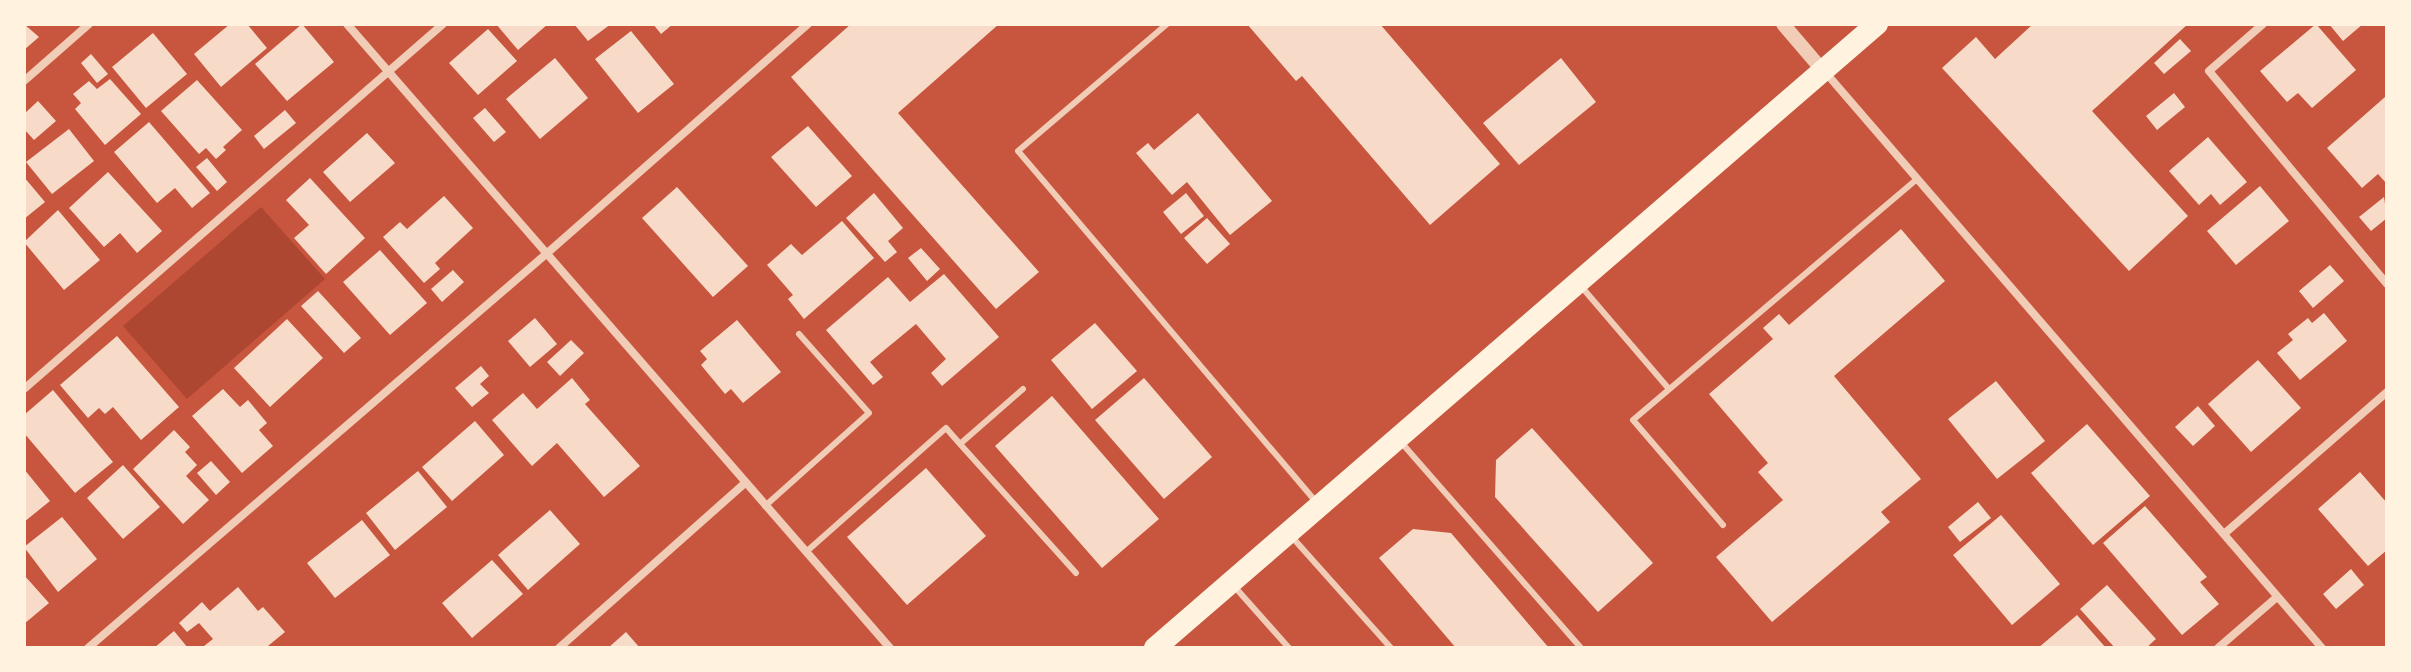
<svg xmlns="http://www.w3.org/2000/svg" width="2411" height="672" font-family="Poppins,sans-serif">
	<style>
		.green { fill: #ae4732 }
		.building { fill: #f7dbc8 }
		.lines { fill: none; stroke-linecap: round; stroke-linejoin: round }
		.service { stroke: #f1ccb7; stroke-width: 6 }
		.minor { stroke: #f1ccb7; stroke-width: 8 }
		.tertiary { stroke: #f1ccb7; stroke-width: 14 }
		.trunk { stroke: #fff3e0; stroke-width: 22 }
	</style>
	<rect width="100%" height="100%" fill="#c8553d"/>
	<!-- green -->
	<path class="green" d="M261,207L325,279L187,399L123,326Z"/>
	<!-- building -->
	<path class="building" d="M24,24L39,37L24,50Z
		M230,24H247L267,48L221,87L194,54Z
		M302,24L334,62L287,101L255,64Z
		M496,24H548L518,50Z
		M574,24H611L588,41Z
		M653,24H673L661,34Z
		M851,24H999L898,113L1039,272L996,309L791,77Z
		M1247,24H1380L1500,164L1430,225L1302,76L1296,81Z
		M2033,24H2188L2092,111L2188,216L2129,271L1942,68L1976,37L1995,59Z
		M2316,24L2356,70L2312,108L2298,93L2287,102L2260,71Z
		M2329,24H2363L2343,41Z
		M488,29L517,61L478,95L449,63Z
		M631,31L674,84L638,113L595,59Z
		M153,33L187,74L146,108L112,67Z
		M2180,39L2191,51L2164,74L2154,63Z
		M91,54L108,74L97,83L81,63Z
		M555,58L588,98L540,139L506,99Z
		M1561,58L1596,102L1519,165L1483,123Z
		M110,79L141,114L105,145L75,109L81,103L73,94L89,81L97,89Z
		M197,80L242,130L223,147L226,150L216,159L206,148L199,154L161,111Z
		M2174,93L2185,107L2157,130L2146,116Z
		M2385,97L2387,184L2378,174L2362,188L2327,148Z
		M38,101L56,121L34,140L24,129V114Z
		M485,108L506,132L494,142L473,118Z
		M285,110L296,123L264,149L254,136Z
		M1198,113L1272,201L1230,235L1187,182L1172,195L1136,153L1148,143L1154,150Z
		M149,122L210,193L192,208L175,188L157,203L114,152Z
		M808,126L852,176L816,207L771,157Z
		M69,129L94,161L52,194L26,162Z
		M367,133L395,163L350,202L323,172Z
		M2208,137L2247,182L2220,205L2211,194L2199,205L2169,171Z
		M207,158L227,182L217,191L196,167Z
		M108,172L162,231L137,253L120,233L104,247L69,208Z
		M24,177L45,202L24,219Z
		M310,178L365,238L326,274L294,238L309,225L286,200Z
		M2260,186L2289,221L2236,265L2207,231Z
		M677,187L748,266L713,297L642,218Z
		M874,193L903,228L888,241L897,252L885,262L846,218Z
		M1186,193L1204,216L1181,234L1163,212Z
		M444,196L473,228L435,263L440,269L424,283L383,237L400,222L407,229Z
		M2384,197L2387,218L2371,231L2359,217Z
		M58,210L100,260L64,290L24,242Z
		M1207,218L1230,244L1207,264L1184,238Z
		M842,221L874,258L804,319L788,299L793,295L767,265L791,244L802,255Z
		M1901,229L1945,281L1834,376L1921,479L1881,512L1890,522L1772,622L1716,557L1783,500L1758,472L1768,463L1709,394L1773,339L1763,328L1779,314L1789,325Z
		M921,248L940,269L927,281L908,258Z
		M380,250L427,303L390,335L343,282Z
		M2330,265L2344,281L2313,308L2299,291Z
		M453,270L464,282L442,302L431,289Z
		M944,274L999,337L942,386L931,373L946,359L916,324L870,362L883,377L873,385L826,330L888,277L910,302Z
		M318,291L361,338L344,353L301,306Z
		M2324,313L2347,341L2300,380L2277,353L2293,340L2288,334L2308,318L2312,323Z
		M535,318L557,344L530,367L508,341Z
		M287,319L323,358L270,407L234,368Z
		M737,320L781,372L743,403L731,389L725,394L701,365L707,359L700,351Z
		M1095,323L1137,371L1092,409L1051,360Z
		M117,336L179,407L141,440L113,407L105,414L99,408L88,418L60,385Z
		M571,340L584,353L560,376L547,362Z
		M2258,360L2301,408L2251,452L2208,404Z
		M481,366L489,376L480,384L489,393L472,407L455,388Z
		M572,378L590,400L585,404L640,466L604,497L557,443L532,466L492,420L523,393L537,409Z
		M1144,378L1212,457L1164,499L1095,420Z
		M1996,381L2045,441L1997,479L1948,419Z
		M223,389L240,407L248,400L267,423L259,430L273,446L242,473L192,416Z
		M53,390L113,462L75,493L24,433V415Z
		M1052,396L1159,519L1102,568L995,446Z
		M2198,406L2215,426L2193,446L2175,427Z
		M475,421L504,455L452,501L422,467Z
		M2087,424L2150,496L2093,545L2031,473Z
		M1532,428L1653,563L1598,612L1495,497L1496,460Z
		M174,430L190,447L185,452L197,465L186,476L209,500L183,524L133,469Z
		M211,461L230,482L216,495L197,473Z
		M123,465L160,507L123,539L87,498Z
		M926,468L986,536L907,605L847,537Z
		M24,469L50,501L24,522Z
		M418,471L447,507L395,550L366,513Z
		M2360,472L2387,503V550L2368,566L2318,509Z
		M1978,502L1991,518L1960,542L1948,527Z
		M2145,506L2207,577L2200,582L2219,604L2182,635L2103,543Z
		M550,510L580,544L528,590L498,555Z
		M2001,515L2060,584L2012,625L1953,555Z
		M62,517L97,559L58,592L24,547Z
		M362,520L390,555L335,598L307,563Z
		M1413,529L1451,533L1549,648H1456L1379,558Z
		M492,560L523,594L472,638L442,603Z
		M2351,569L2364,585L2336,609L2323,594Z
		M24,575L49,603L24,624Z
		M2107,585L2156,639L2146,648H2115L2080,609Z
		M238,587L258,611L263,607L285,632L268,646L271,648H206L204,646L213,639L199,623L187,632L179,623L202,602L210,611Z
		M2077,615L2106,648H2038Z
		M174,631L188,648H154Z
		M626,632L640,648H608Z"/>
	<g class="lines">
		<!-- service -->
		<path class="service" d="M1167,24L1018,151L1317,503
			M1580,285L1669,389
			M1023,389L960,444L1076,573
			M1400,441L1581,648
			M765,506L869,413L799,334
			M1723,525L1633,420L1917,179
			M1292,537L1391,648
			M806,552L946,428L960,444
			M1233,585L1289,648"/>
		<!-- minor -->
		<path class="minor" d="M347,24L890,648
			M2263,24L2209,71L2387,284
			M1826,73L2322,648
			M24,81L89,24
			M24,389L443,24
			M2224,534L2387,392
			M88,648L545,255L808,24
			M559,648L745,483
			M2218,648L2277,597"/>
		<!-- tertiary -->
		<path class="tertiary" d="M1783,24L1824,72"/>
		<!-- trunk -->
		<path class="trunk" d="M1155,648L1877,24"/>
	</g>
	<!-- border -->
	<rect width="2411" height="672" fill="none" stroke="#fff3e0" stroke-width="52"/>
</svg>
